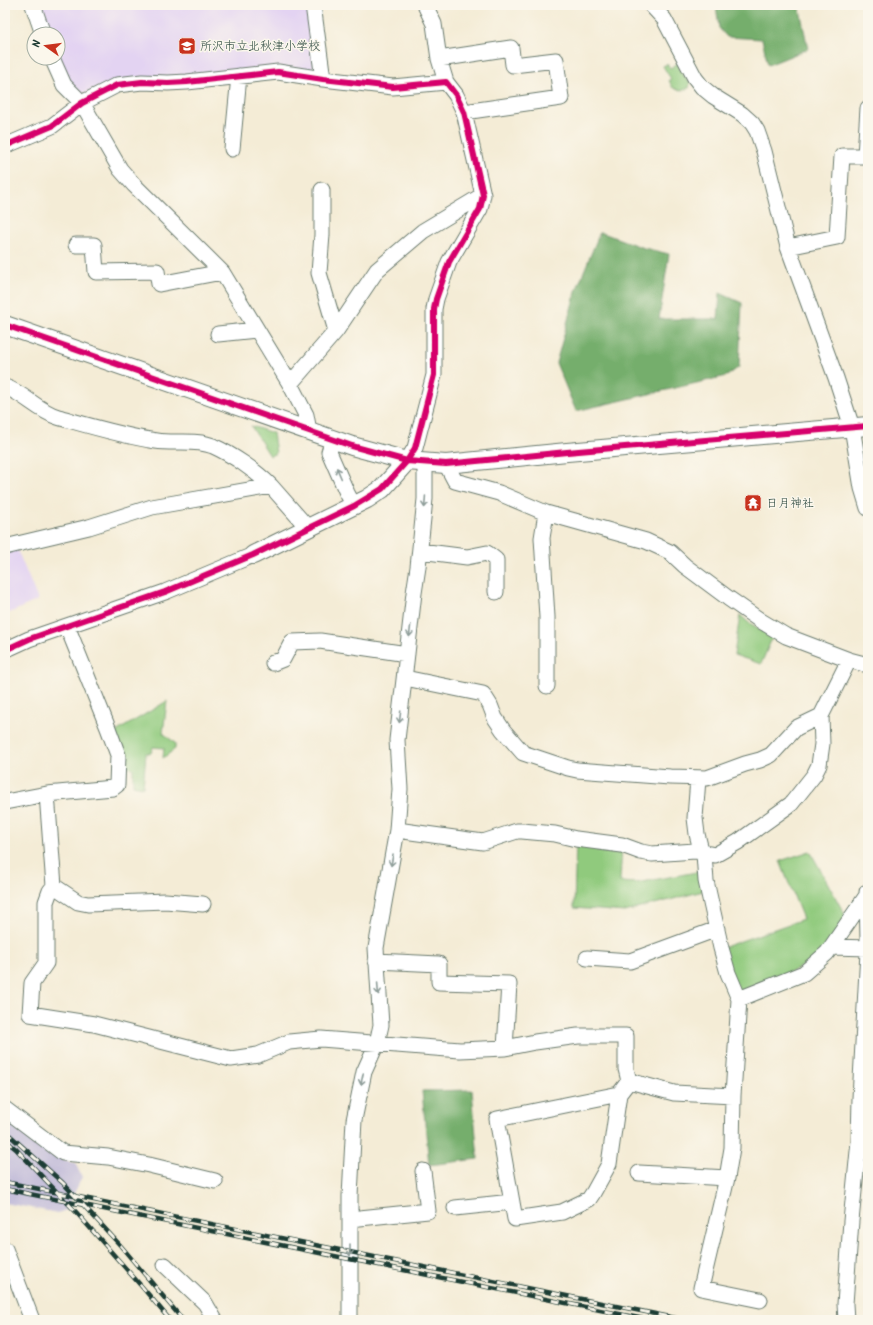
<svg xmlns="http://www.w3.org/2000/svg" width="873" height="1325" font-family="Kalam,'Klee One',sans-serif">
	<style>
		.built { fill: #e3d3f2 }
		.industrial { fill: #c6c0da }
		.green { fill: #90ca7d; stroke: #588458 }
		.forest { fill: #74ae6c; stroke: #4a7650 }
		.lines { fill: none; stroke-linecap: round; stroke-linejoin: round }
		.minor-casing { stroke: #6a7a6d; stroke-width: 17 }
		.tertiary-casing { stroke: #6a7a6d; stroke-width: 20 }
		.minor { stroke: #fff; stroke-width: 15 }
		.tertiary { stroke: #fff; stroke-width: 18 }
		.rail-casing { stroke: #1f3d34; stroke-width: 4.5 }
		.rail { stroke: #fbf7ec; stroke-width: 3; stroke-dasharray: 9; stroke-linecap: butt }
		.cycleway-casing { stroke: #fbf7ec; stroke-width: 8 }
		.cycleway { stroke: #d6006c; stroke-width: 6 }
		.oneway { stroke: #8f9e9a }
		.labels { text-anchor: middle; stroke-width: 3; stroke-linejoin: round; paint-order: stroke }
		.poi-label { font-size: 12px; fill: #1f3d34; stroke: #fbf7ec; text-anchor: start }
	</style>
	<rect width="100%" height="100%" fill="#fbf7ec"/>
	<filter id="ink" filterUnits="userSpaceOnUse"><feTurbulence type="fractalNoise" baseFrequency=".025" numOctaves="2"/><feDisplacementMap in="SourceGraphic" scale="8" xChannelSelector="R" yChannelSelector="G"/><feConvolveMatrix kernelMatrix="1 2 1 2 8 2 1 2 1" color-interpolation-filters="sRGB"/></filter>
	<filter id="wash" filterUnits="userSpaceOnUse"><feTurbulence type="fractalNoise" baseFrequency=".012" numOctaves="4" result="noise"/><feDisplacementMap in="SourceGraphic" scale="16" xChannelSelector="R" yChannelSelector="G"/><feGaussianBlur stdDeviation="0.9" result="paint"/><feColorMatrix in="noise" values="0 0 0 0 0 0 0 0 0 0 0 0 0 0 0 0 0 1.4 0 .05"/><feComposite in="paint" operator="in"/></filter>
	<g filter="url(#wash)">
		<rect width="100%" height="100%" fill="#f4ecd6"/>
		<!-- built -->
		<path class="built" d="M39,5H310L319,71L81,93L70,85L58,58V34H49Z
			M15,544L38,600L5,615V547Z"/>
		<!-- industrial -->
		<path class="industrial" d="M5,1114L65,1161L75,1163L82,1177L66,1210L58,1213L5,1203Z"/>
		<!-- green -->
		<path class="green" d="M678,63L681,72L690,83L689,88L680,91L672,87L669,80L671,79L663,66L667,64L670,68Z
			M251,426L273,433L276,453L270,456Z
			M740,615L749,623L773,636L761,664L734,655Z
			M167,701L163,733L175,743V749L163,758L164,748L153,747L151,753H146L143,787L133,785V768L123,766L114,733Z
			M576,839L622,845L620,882L636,883L702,871L703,891L625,912L574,908Z
			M810,851L849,922L827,953L739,999L721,948L803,919L780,861Z"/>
		<!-- forest -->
		<path class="forest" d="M716,5H799L808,49L768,65L762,39L727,37L719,28Z
			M600,232L644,248L669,254L659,319H718L720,293L742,303L739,367L727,376L576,411L556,363L576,291Z
			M472,1090L478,1159L429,1165L422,1091Z"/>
	</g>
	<g filter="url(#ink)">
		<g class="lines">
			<defs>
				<path id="minor" d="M33,5L43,34
					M313,5L323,79
					M425,5L434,24L439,59L446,82
					M651,5L664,19L695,78L702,87L713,96L742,114L752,123L757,131L764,151L788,247L836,378L852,427L862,488L868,508
					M52,58L64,85L82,103L120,169L134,185L222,272L290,384L306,415L309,431
					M439,59L511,48L513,65L556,60L561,98L464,112
					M5,146L52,126L82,103L117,85L142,82L168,83L187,82L278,72L323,79L393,87L446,82L456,95L464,112L483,195L480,209L449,262L436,299L434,309V375L415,448L407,461
					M232,149L239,76
					M865,156L868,108
					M322,190V235L319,273L336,331
					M76,245H94L96,272L157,271L159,284L222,272
					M788,247L837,237L842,156H868
					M218,334L256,330
					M290,384L336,331L377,270L423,231L483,195
					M5,387C24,393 38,411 58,417C90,426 123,436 156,441C174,444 196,439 213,446C233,455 256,471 271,486
					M333,439L329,452L347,493L354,506
					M446,464L455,481L499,493L546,513L646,541L670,552L685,566L728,598L761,621L786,636L849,660L868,665
					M546,513L542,538L547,617V686
					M5,547L89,527L152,507L271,486L308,528
					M420,551L467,557L487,553L496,560V592
					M5,650L29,639L165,592L253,555
					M273,663L283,659L292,642L320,641L407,654
					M405,678L483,694L490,705L495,718L503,730L523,753L568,768L577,770L670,777L707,778L745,764L760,760L771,755L796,728L821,716
					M698,779L695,818L697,834L700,846L704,854L706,881L721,948L728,973L739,999L733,1096L732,1148L727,1178L701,1288L760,1300
					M47,794L54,886L50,891L46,902V963L32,983L30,1014L94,1024L231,1059L258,1055L289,1042L321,1039L460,1050L505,1048L535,1042L578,1036H626V1069L629,1081
					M5,802L47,794L113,788L117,785L118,755L108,728L67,626
					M397,830L483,842L517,831H522L555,834L576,839L622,845L641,852L652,854L695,851L715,855L738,842L791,804L814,775L819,765L822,744L821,716L849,660
					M54,886L78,902L88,904L165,901L203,904
					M867,892L868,940
					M832,947L868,948
					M868,952L860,1098L859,1141L868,1152
					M587,958L630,961L717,929
					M376,961L439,964V982L509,984L505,1048
					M739,999L804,973L827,953L867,895
					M629,1081L674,1093L733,1096
					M619,1094L497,1119L515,1219L562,1212L589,1199L593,1193L609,1164L619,1094L629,1081
					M5,1109L63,1153L108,1157L149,1165L215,1181
					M639,1173L727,1178
					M455,1208L512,1202
					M350,1219L428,1211L423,1171
					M5,1249L32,1320
					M165,1265L205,1303L215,1320
					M350,1320V1196L354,1120L364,1072L377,1043L381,1025L376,948L397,830L400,789L397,740L414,593L418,567L425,499V463
					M846,1320L845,1304L851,1221L859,1141"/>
				<path id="tertiary" d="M5,325L352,446L407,461L446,464L567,452L868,426
					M253,555L367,499L382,489L407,461"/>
			</defs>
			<!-- minor casing -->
			<use href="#minor" class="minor-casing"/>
			<!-- tertiary casing -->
			<use href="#tertiary" class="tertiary-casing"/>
			<!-- minor -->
			<use href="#minor" class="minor"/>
			<!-- tertiary -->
			<use href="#tertiary" class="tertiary"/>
			<defs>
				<path id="rail" d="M5,1131L63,1183L120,1245L183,1320
					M5,1140L16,1149L76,1212L143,1288L170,1320
					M5,1182L685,1320
					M5,1189L649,1320"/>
			</defs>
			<!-- rail casing -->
			<use href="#rail" class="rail-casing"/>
			<!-- rail -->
			<use href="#rail" class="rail"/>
			<defs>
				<path id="cycleway" d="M5,146L52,126L82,103L117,85L142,82L168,83L187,82L278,72L323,79L393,87L446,82L456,95L464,112L483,195L480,209L449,262L436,299L434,309V375L415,448L407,461L382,489L354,506L253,555L165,592L29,639L5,650
					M5,325L352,446L407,461L446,464L567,452L868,426"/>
			</defs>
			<!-- cycleway casing -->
			<use href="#cycleway" class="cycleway-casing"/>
			<!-- cycleway -->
			<use href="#cycleway" class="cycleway"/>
		</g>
		<!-- one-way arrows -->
		<defs><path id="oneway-shaft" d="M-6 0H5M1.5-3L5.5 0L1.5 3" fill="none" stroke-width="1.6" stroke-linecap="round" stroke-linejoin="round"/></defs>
		<g class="oneway">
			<use href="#oneway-shaft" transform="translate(339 473) rotate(-113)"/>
			<use href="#oneway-shaft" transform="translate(425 502) rotate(94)"/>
			<use href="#oneway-shaft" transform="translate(410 631) rotate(96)"/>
			<use href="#oneway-shaft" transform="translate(400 717) rotate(97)"/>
			<use href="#oneway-shaft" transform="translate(392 860) rotate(100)"/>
			<use href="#oneway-shaft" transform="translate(378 989) rotate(86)"/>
			<use href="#oneway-shaft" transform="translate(362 1079) rotate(102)"/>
			<use href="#oneway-shaft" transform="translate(350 1250) rotate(90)"/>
		</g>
	</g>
	<!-- icons -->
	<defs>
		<symbol id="school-square" viewBox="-11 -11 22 22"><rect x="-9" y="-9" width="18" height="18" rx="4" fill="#c8321e" stroke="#fbf7ec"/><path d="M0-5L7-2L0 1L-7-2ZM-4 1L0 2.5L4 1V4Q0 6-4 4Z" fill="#fff"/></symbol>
		<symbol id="temple-square" viewBox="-11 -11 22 22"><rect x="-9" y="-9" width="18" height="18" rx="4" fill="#c8321e" stroke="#fbf7ec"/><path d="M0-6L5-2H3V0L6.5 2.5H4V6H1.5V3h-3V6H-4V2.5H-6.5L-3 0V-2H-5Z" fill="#fff"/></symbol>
	</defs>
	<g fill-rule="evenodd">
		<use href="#school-square" x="177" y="36" width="20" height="20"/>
		<use href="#temple-square" x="743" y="493" width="20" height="20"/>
	</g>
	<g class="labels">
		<!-- poi labels -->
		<g class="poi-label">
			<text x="200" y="50">所沢市立北秋津小学校</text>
			<text x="766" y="507">日月神社</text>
		</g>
	</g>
	<!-- margin -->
	<rect width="873" height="1325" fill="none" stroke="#fbf7ec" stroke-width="20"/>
	<!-- north arrow -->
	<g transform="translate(46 46) rotate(284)"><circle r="19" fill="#fbf7ec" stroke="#a3ada2"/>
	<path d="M0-3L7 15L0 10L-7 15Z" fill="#c8321e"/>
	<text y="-6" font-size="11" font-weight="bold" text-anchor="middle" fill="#1f3d34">N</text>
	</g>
</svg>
